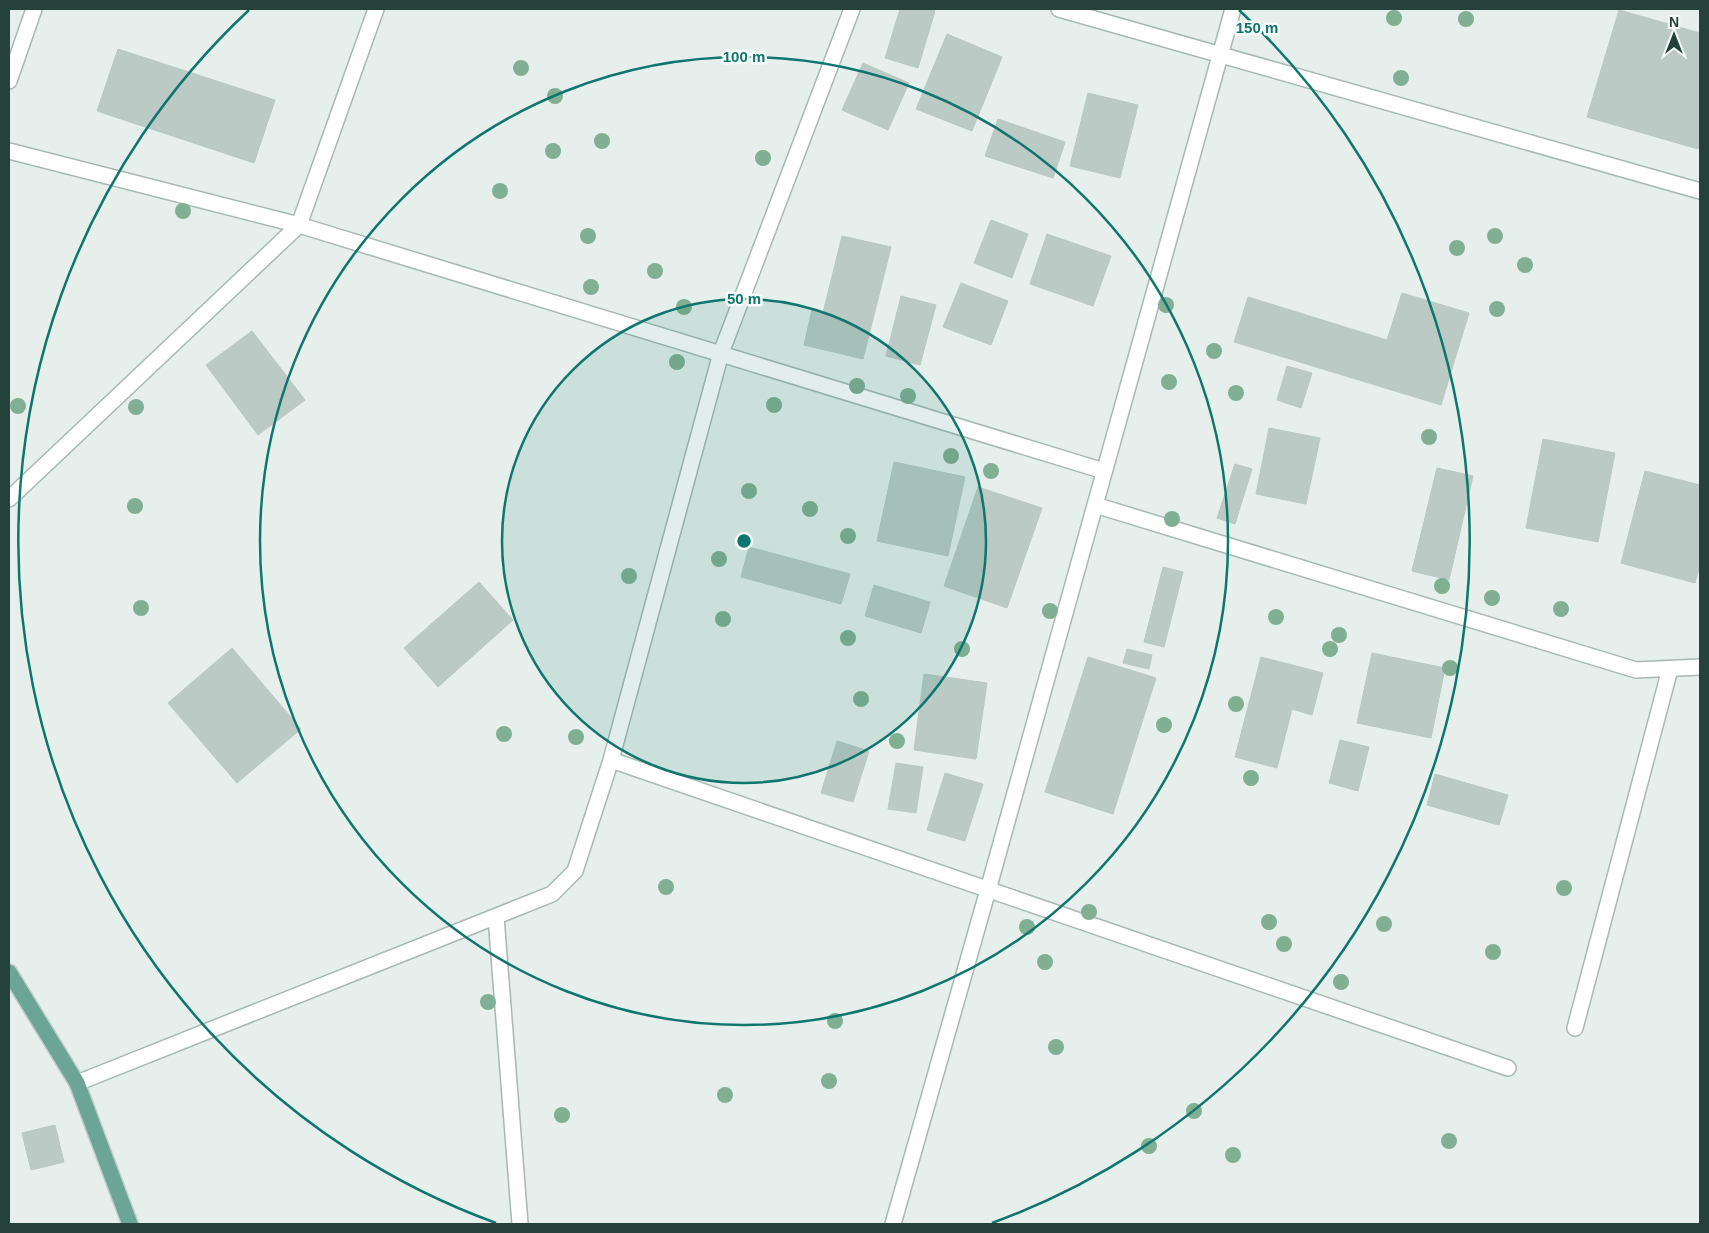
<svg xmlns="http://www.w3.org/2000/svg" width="1709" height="1233" font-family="Helvetica,sans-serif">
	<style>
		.building { fill: #bbcac4; stroke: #b8c9c2 }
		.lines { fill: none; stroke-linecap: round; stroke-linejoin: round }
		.minor-casing { stroke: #a8b8b2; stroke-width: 18 }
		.major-casing { stroke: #c2cac8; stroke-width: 18 }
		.minor { stroke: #fff; stroke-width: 15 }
		.major { stroke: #6aa596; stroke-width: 15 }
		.tree { fill: #80af93 }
		.ring { fill: none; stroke: #0f766e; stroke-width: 2.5 }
		.centre { fill: #0f766e; stroke: #f7fbf9; stroke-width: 2.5 }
		.ring-label { font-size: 15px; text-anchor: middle; font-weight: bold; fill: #0f766e; stroke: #f7fbf9; stroke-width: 5; stroke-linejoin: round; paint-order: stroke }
	</style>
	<rect width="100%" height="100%" fill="#e6efeb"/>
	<!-- building -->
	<path class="building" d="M900,9H928L935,11L918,68L885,58Z
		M1619,10L1700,33V140L1698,149L1587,117Z
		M947,34L1002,57L972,131L916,109Z
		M118,49L275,100L254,163L97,111Z
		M863,63L909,83L888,130L842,110Z
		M1088,93L1138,105L1120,178L1070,166Z
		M998,119L1065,142L1053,178L985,156Z
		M991,220L1028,234L1012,278L974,263Z
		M1047,234L1111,256L1093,306L1030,284Z
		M842,236L891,247L863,359L804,345L812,310L823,313Z
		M961,283L1008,301L991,345L943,327Z
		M1402,293L1469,313L1441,405L1234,342L1248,297L1387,340Z
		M901,296L936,305L920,365L886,356Z
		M252,331L305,400L258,435L206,365Z
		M1287,366L1312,373L1301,408L1277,400Z
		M1269,428L1320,438L1306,504L1256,494Z
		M1543,439L1615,453L1598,542L1526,528Z
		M894,462L965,477L948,556L877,541Z
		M1235,464L1252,469L1235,524L1217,518Z
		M1437,468L1473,476L1449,580L1412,571Z
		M1645,471L1700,485V565L1695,583L1621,563Z
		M978,487L1042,508L1007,608L944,586Z
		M749,547L850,574L841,604L741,577Z
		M1163,567L1183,572L1164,647L1144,642Z
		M479,582L513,620L438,687L404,648Z
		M874,585L930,602L921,633L865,616Z
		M232,648L301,729L237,783L168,703Z
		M1127,649L1152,655L1149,669L1123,663Z
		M1372,653L1445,668L1431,738L1357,723Z
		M1088,657L1156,678L1113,814L1045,792Z
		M1261,657L1323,673L1312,715L1292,709L1277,768L1235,757Z
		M924,674L987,683L976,759L914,750Z
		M1340,740L1369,747L1358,791L1329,783Z
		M837,741L869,751L853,802L821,793Z
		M896,763L923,767L916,813L888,809Z
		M945,773L983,784L965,841L927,830Z
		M1435,774L1508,795L1499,825L1427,805Z
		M55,1125L64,1162L31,1170L22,1133Z"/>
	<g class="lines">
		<defs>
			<path id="minor" d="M1059,9L1700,191
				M9,81L34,9
				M9,151L299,225L1104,471
				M9,499L299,225L376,9
				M1095,505L1636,670L1700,667
				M611,760L1508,1068
				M496,917L520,1224
				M1575,1028L1670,669
				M77,1083L552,894L575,871L611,760L721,353L852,9
				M893,1224L988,890L1233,9"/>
			<path id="major" d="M9,972L77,1083L130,1224"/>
		</defs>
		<!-- minor casing -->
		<use href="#minor" class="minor-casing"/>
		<!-- major casing -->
		<use href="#major" class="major-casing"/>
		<!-- minor -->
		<use href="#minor" class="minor"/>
		<!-- major -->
		<use href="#major" class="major"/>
	</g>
	<!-- trees -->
	<g class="tree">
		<circle cx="1394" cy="18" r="8"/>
		<circle cx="1466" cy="19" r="8"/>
		<circle cx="521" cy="68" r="8"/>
		<circle cx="1401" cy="78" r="8"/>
		<circle cx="555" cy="96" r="8"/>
		<circle cx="602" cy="141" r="8"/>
		<circle cx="553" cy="151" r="8"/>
		<circle cx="763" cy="158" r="8"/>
		<circle cx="500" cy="191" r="8"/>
		<circle cx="183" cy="211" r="8"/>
		<circle cx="588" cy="236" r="8"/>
		<circle cx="1495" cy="236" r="8"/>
		<circle cx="1457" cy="248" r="8"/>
		<circle cx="1525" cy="265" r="8"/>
		<circle cx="655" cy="271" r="8"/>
		<circle cx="591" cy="287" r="8"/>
		<circle cx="1166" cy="305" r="8"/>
		<circle cx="684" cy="307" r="8"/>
		<circle cx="1497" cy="309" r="8"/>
		<circle cx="1214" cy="351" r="8"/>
		<circle cx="677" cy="362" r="8"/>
		<circle cx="1169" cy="382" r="8"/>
		<circle cx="857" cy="386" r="8"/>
		<circle cx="1236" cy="393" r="8"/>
		<circle cx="908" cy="396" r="8"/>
		<circle cx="774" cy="405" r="8"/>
		<circle cx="18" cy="406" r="8"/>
		<circle cx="136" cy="407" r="8"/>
		<circle cx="1429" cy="437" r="8"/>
		<circle cx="951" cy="456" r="8"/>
		<circle cx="991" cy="471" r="8"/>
		<circle cx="749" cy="491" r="8"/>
		<circle cx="135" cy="506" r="8"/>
		<circle cx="810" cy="509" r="8"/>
		<circle cx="1172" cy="519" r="8"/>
		<circle cx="848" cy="536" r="8"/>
		<circle cx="719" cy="559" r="8"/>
		<circle cx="629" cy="576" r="8"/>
		<circle cx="1442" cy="586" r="8"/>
		<circle cx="1492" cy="598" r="8"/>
		<circle cx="141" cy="608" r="8"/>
		<circle cx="1561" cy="609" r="8"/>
		<circle cx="1050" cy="611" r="8"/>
		<circle cx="1276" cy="617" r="8"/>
		<circle cx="723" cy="619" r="8"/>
		<circle cx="1339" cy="635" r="8"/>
		<circle cx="848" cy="638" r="8"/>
		<circle cx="962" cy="649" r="8"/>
		<circle cx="1330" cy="649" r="8"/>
		<circle cx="1450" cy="668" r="8"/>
		<circle cx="861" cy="699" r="8"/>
		<circle cx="1236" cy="704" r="8"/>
		<circle cx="1164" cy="725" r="8"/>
		<circle cx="504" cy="734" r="8"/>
		<circle cx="576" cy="737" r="8"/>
		<circle cx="897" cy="741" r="8"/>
		<circle cx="1251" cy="778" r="8"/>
		<circle cx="666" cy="887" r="8"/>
		<circle cx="1564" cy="888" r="8"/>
		<circle cx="1089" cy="912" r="8"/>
		<circle cx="1269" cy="922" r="8"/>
		<circle cx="1384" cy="924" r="8"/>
		<circle cx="1027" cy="927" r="8"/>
		<circle cx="1284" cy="944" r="8"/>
		<circle cx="1493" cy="952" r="8"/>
		<circle cx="1045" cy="962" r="8"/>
		<circle cx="1341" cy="982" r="8"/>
		<circle cx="488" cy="1002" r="8"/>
		<circle cx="835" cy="1021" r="8"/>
		<circle cx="1056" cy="1047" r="8"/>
		<circle cx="829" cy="1081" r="8"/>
		<circle cx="725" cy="1095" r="8"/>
		<circle cx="1194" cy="1111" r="8"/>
		<circle cx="562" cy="1115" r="8"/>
		<circle cx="1449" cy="1141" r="8"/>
		<circle cx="1149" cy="1146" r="8"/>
		<circle cx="1233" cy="1155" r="8"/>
	</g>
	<!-- distance rings -->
	<circle cx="744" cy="541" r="242" fill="#0f766e" fill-opacity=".12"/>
	<g class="ring">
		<circle cx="744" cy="541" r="242"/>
		<circle cx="744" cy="541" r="484"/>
		<path d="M496 1223A726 726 0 0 1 249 10M1239 10A726 726 0 0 1 992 1223"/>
	</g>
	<circle cx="744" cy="541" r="8" class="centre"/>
	<g class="ring-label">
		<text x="1257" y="33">150 m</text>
		<text x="744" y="62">100 m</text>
		<text x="744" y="304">50 m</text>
	</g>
	<!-- border -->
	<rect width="1709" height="1233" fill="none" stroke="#24423a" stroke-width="20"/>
	<!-- north arrow -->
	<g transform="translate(1674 35)" stroke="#f7fbf9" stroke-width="4" paint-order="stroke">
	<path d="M0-4L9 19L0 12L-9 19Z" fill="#24423a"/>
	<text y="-8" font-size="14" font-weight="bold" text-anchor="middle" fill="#24423a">N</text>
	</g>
</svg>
